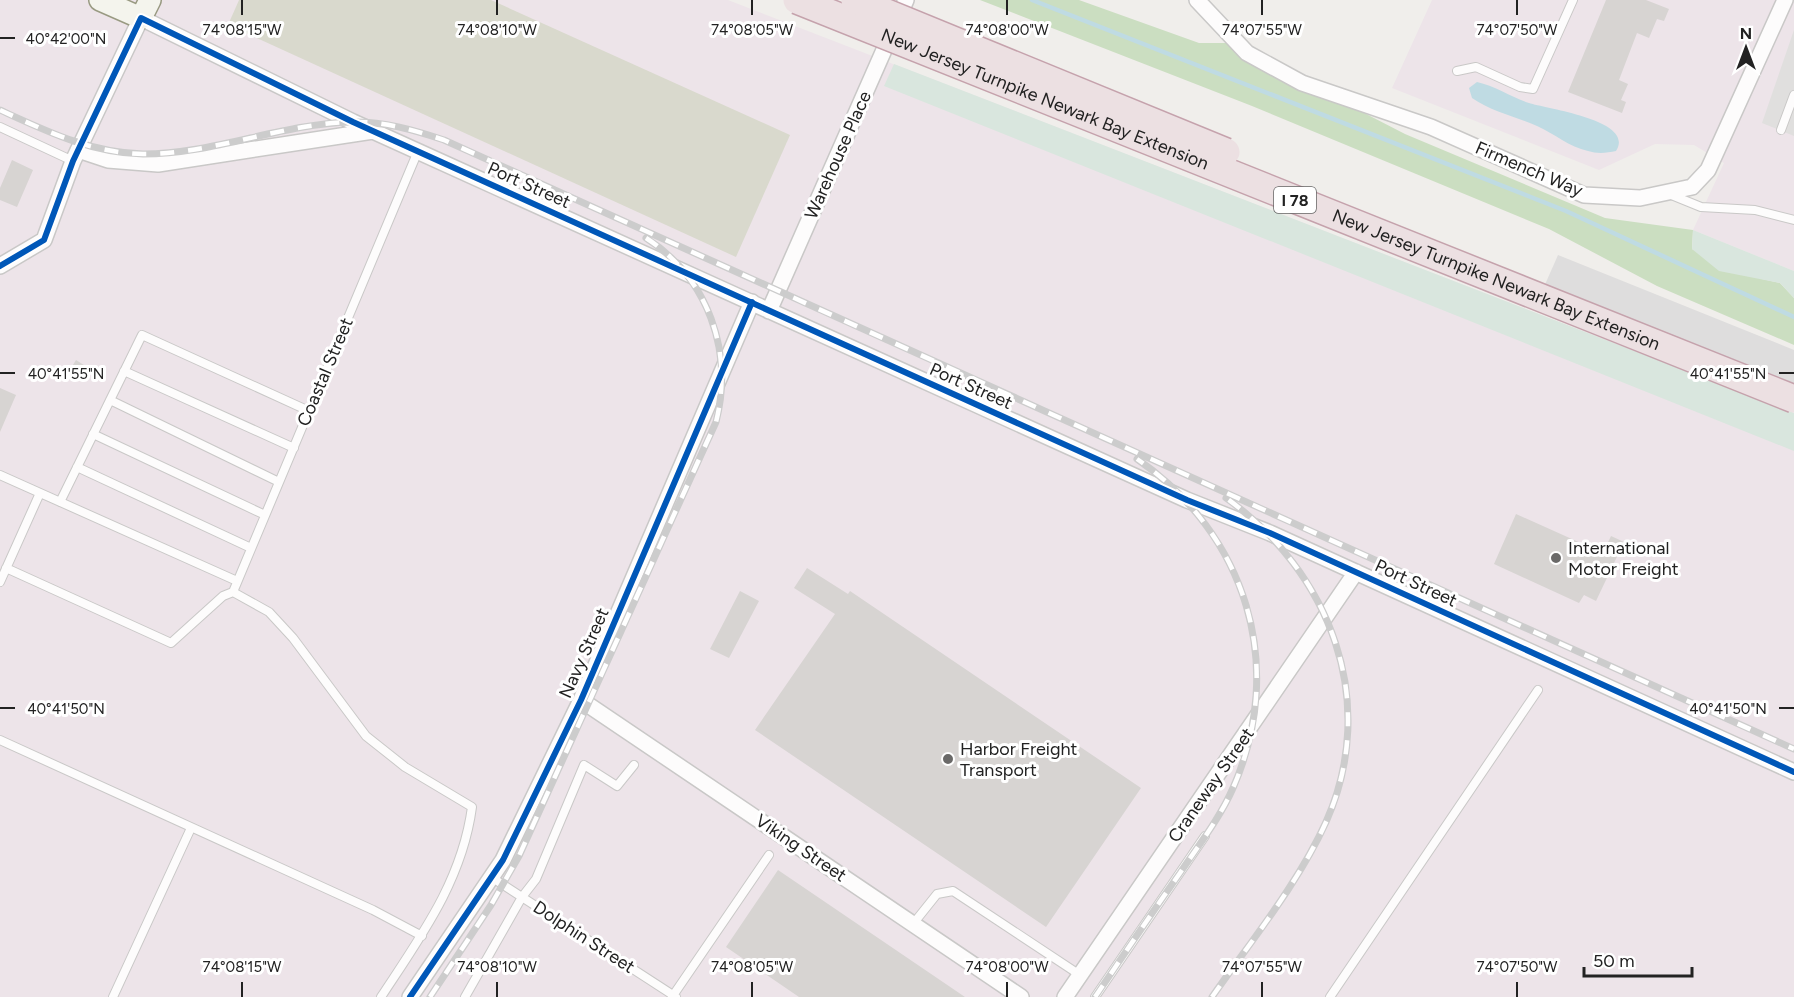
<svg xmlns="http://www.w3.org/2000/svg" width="1794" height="997" font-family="Figtree,sans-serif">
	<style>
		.industrial { fill: #ede4e9 }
		.construction { fill: #d9d9cd }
		.forest { fill: #cbdec1 }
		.wetland { fill: #d9e6de }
		.parking { fill: #e0dfde }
		.water { fill: #bfdbe3 }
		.pier { fill: #dedddd }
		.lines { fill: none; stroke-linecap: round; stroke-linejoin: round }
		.stream { stroke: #bfdbe3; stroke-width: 4.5 }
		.building { fill: #d7d4d2 }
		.service-casing { stroke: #c9c8c7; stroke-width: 10 }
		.minor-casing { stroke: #c9c8c7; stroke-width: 18 }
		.secondary-casing { stroke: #999a82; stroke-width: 24 }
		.service { stroke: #fdfcfc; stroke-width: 8 }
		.minor { stroke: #fdfcfc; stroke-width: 15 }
		.secondary { stroke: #f4f4ed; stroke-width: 21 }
		.rail-casing { stroke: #ccc; stroke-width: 7 }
		.rail { stroke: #fff; stroke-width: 4.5; stroke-dasharray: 14; stroke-linecap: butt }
		.motorway-bridge-casing { stroke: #c5a2ac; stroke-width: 30; stroke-linecap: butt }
		.motorway-bridge { stroke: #ece0e2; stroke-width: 27 }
		.cycleway-casing { stroke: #fff; stroke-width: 10 }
		.cycleway { stroke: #0057b8; stroke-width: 6 }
		.ticks { fill: none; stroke: #222; stroke-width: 2 }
		.poi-dot { fill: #6a6968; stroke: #fff; stroke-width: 2 }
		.labels { text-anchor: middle; stroke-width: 6; stroke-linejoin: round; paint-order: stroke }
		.shield { fill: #fff; stroke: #646464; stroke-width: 1.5 }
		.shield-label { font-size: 16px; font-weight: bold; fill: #222 }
		.street-label { font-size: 18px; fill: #222; stroke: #fff }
		.poi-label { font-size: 18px; fill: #222; stroke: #fff; text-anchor: start }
		.ticks-label { font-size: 15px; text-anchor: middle; fill: #222; stroke: #fff; stroke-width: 6; stroke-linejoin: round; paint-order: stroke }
	</style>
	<rect width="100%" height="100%" fill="#f0eeeb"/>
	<!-- industrial -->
	<path class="industrial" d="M0,0H728L1794,413V997H0Z
		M1432,0H1794V271L1693,230L1724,163L1694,145L1655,144L1599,170L1392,88Z"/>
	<!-- construction -->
	<path class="construction" d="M239,0H491L790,135L736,257L228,25Z"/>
	<!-- forest -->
	<path class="forest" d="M980,0H1079L1199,43H1228L1405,134L1605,218L1693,230L1692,249L1762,279L1780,283L1794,298V345L1657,286L1549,229L1252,106Z"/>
	<!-- wetland -->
	<path class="wetland" d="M894,64L1794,413V451L884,86Z
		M1693,230L1794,271V298L1780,283L1719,271L1692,249Z"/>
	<!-- parking -->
	<path class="parking" d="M1794,30V136L1762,123Z"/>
	<!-- water -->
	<path class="water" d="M1477,82C1495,86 1511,97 1529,103C1547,109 1636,120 1616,151C1607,153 1597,154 1588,151C1569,147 1555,134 1537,126C1515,116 1492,112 1472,98L1469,88Z"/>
	<!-- pier -->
	<path class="pier" d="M1558,255L1794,350V408L1536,305Z"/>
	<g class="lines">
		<!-- stream -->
		<path class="stream" d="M1032,0L1566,211L1794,317"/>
	</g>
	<!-- building -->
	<path class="building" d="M1606,0H1646L1669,9L1664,21L1657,19L1649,38L1637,33L1619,80L1628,84L1621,100L1626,102L1622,113L1568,92Z
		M12,160L33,170L17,207L0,200V188Z
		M76,360L87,367L80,380L68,373Z
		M0,388L16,395L0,432Z
		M1516,514L1603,553L1611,536L1624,542L1596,601L1584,595L1579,603L1494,564Z
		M807,568L848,594L850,591L1141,788L1046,927L755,730L835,614L794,588Z
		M740,591L759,601L729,658L710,649Z
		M778,870L965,997H799L726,947Z"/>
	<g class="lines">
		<defs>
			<path id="service" d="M1457,71L1476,67L1520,87L1533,89L1573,0
				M0,127L73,161
				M1781,130L1794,95
				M1669,194L1701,207L1755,210L1794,220
				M124,371L294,448
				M110,400L279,482
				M93,434L265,515
				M77,467L251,548
				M0,475L237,581
				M60,502L142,335L309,411
				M6,568L171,643L223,596L233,592L269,612L293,638L366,736L405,767L472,807C462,881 421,936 381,997
				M0,582L40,493
				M233,592L418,151
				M0,740L373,910L422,936
				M491,877L676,997
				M913,924L937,894L953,891L1080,975
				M113,997L191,828
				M465,997L522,897L536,879L584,765L617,786L634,765
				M672,997L769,855
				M1095,997L1205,836
				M1330,997L1538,690"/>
			<path id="minor" d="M1197,0L1247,53L1302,83L1431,127L1584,195L1640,198L1692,187L1708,170L1785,0
				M78,150L108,160L158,164L373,131
				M0,266L44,240L73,161L141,18L353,122L1187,500L1270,533L1794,772
				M769,311L906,0
				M581,700L1021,997
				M410,997L503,860L581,700L752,302
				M1065,997L1356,572"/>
			<path id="secondary" d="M100,0L141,18L150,0"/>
		</defs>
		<!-- service casing -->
		<use href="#service" class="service-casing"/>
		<!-- minor casing -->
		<use href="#minor" class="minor-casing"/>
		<!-- secondary casing -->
		<use href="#secondary" class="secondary-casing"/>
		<!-- service -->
		<use href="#service" class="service"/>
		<!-- minor -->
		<use href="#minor" class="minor"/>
		<!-- secondary -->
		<use href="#secondary" class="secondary"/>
		<defs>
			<path id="rail" d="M0,110C46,131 91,153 143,154C214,154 280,124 351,122C383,121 414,130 444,140L1794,749
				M430,997L491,905L519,856L716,422C734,351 708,278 646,238
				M1095,997C1123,956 1151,914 1180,873C1198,846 1220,818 1233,788C1287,665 1246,534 1137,459
				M1212,997C1251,941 1298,884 1326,822C1380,701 1330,572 1226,498"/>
		</defs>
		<!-- rail casing -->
		<use href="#rail" class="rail-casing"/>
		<!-- rail -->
		<use href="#rail" class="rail"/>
		<defs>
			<g id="motorway-bridge">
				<path id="s1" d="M797,0L1794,399"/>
				<path d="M855,0L1226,152"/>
			</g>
		</defs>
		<!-- motorway-bridge casing -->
		<use href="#motorway-bridge" class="motorway-bridge-casing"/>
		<!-- motorway-bridge -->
		<use href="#motorway-bridge" class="motorway-bridge"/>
		<defs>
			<path id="cycleway" d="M0,266L44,240L73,161L141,18L353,122L1187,500L1270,533L1794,772
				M410,997L503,860L581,700L752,302"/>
		</defs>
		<!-- cycleway casing -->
		<use href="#cycleway" class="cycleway-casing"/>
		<!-- cycleway -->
		<use href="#cycleway" class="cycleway"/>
	</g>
	<!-- ticks -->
	<path class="ticks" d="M242,0V15M497,0V15M752,0V15M1007,0V15M1262,0V15M1517,0V15M0,38H15M0,373H15M1779,373H1794M0,708H15M1779,708H1794M242,982V997M497,982V997M752,982V997M1007,982V997M1262,982V997M1517,982V997"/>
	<!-- markers -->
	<g class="poi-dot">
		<circle cx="1556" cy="558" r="6"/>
		<circle cx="948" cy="759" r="6"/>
	</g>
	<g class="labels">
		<!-- shield labels -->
		<rect class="shield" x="1274" y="187" width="42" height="26" rx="4.5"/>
		<g class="shield-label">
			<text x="1295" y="206">I 78</text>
		</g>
		<!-- street labels -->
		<g class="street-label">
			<text dy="6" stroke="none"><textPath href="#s1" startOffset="267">New Jersey Turnpike Newark Bay Extension</textPath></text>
			<text transform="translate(838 155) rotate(-66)" y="6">Warehouse Place</text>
			<text transform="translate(1529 169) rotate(23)" y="6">Firmench Way</text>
			<text transform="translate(529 185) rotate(24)" y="6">Port Street</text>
			<text dy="6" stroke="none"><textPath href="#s1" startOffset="753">New Jersey Turnpike Newark Bay Extension</textPath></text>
			<text transform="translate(325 372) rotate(-67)" y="6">Coastal Street</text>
			<text transform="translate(971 386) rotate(24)" y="6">Port Street</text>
			<text transform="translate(1416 583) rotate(25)" y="6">Port Street</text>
			<text transform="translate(584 653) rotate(-66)" y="6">Navy Street</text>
			<text transform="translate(1211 785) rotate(-55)" y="6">Craneway Street</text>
			<text transform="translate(801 848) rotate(34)" y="6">Viking Street</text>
			<text transform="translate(584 937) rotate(33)" y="6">Dolphin Street</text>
		</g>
		<!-- poi labels -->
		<g class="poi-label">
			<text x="1568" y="554">International<tspan x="1568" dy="21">Motor Freight</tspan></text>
			<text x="960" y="755">Harbor Freight<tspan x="960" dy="21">Transport</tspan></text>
		</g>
	</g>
	<g class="ticks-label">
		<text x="242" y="35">74°08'15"W</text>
		<text x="497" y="35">74°08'10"W</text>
		<text x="752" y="35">74°08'05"W</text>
		<text x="1007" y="35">74°08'00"W</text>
		<text x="1262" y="35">74°07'55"W</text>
		<text x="1517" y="35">74°07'50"W</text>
		<text x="66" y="44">40°42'00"N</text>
		<text x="66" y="379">40°41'55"N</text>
		<text x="1728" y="379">40°41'55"N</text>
		<text x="66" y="714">40°41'50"N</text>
		<text x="1728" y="714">40°41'50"N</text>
		<text x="242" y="972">74°08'15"W</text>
		<text x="497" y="972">74°08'10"W</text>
		<text x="752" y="972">74°08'05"W</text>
		<text x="1007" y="972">74°08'00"W</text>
		<text x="1262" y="972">74°07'55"W</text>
		<text x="1517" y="972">74°07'50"W</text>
	</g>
	<!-- north arrow -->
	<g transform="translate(1746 48)" stroke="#ffffff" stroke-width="4.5" paint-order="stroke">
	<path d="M0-4.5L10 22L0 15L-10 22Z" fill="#222222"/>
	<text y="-9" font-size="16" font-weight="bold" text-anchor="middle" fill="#222222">N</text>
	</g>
	<!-- scale -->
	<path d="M1584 967v9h108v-9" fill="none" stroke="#222222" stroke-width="3"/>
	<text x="1593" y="967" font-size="18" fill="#222222" stroke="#ffffff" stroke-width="4.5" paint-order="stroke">50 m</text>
</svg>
